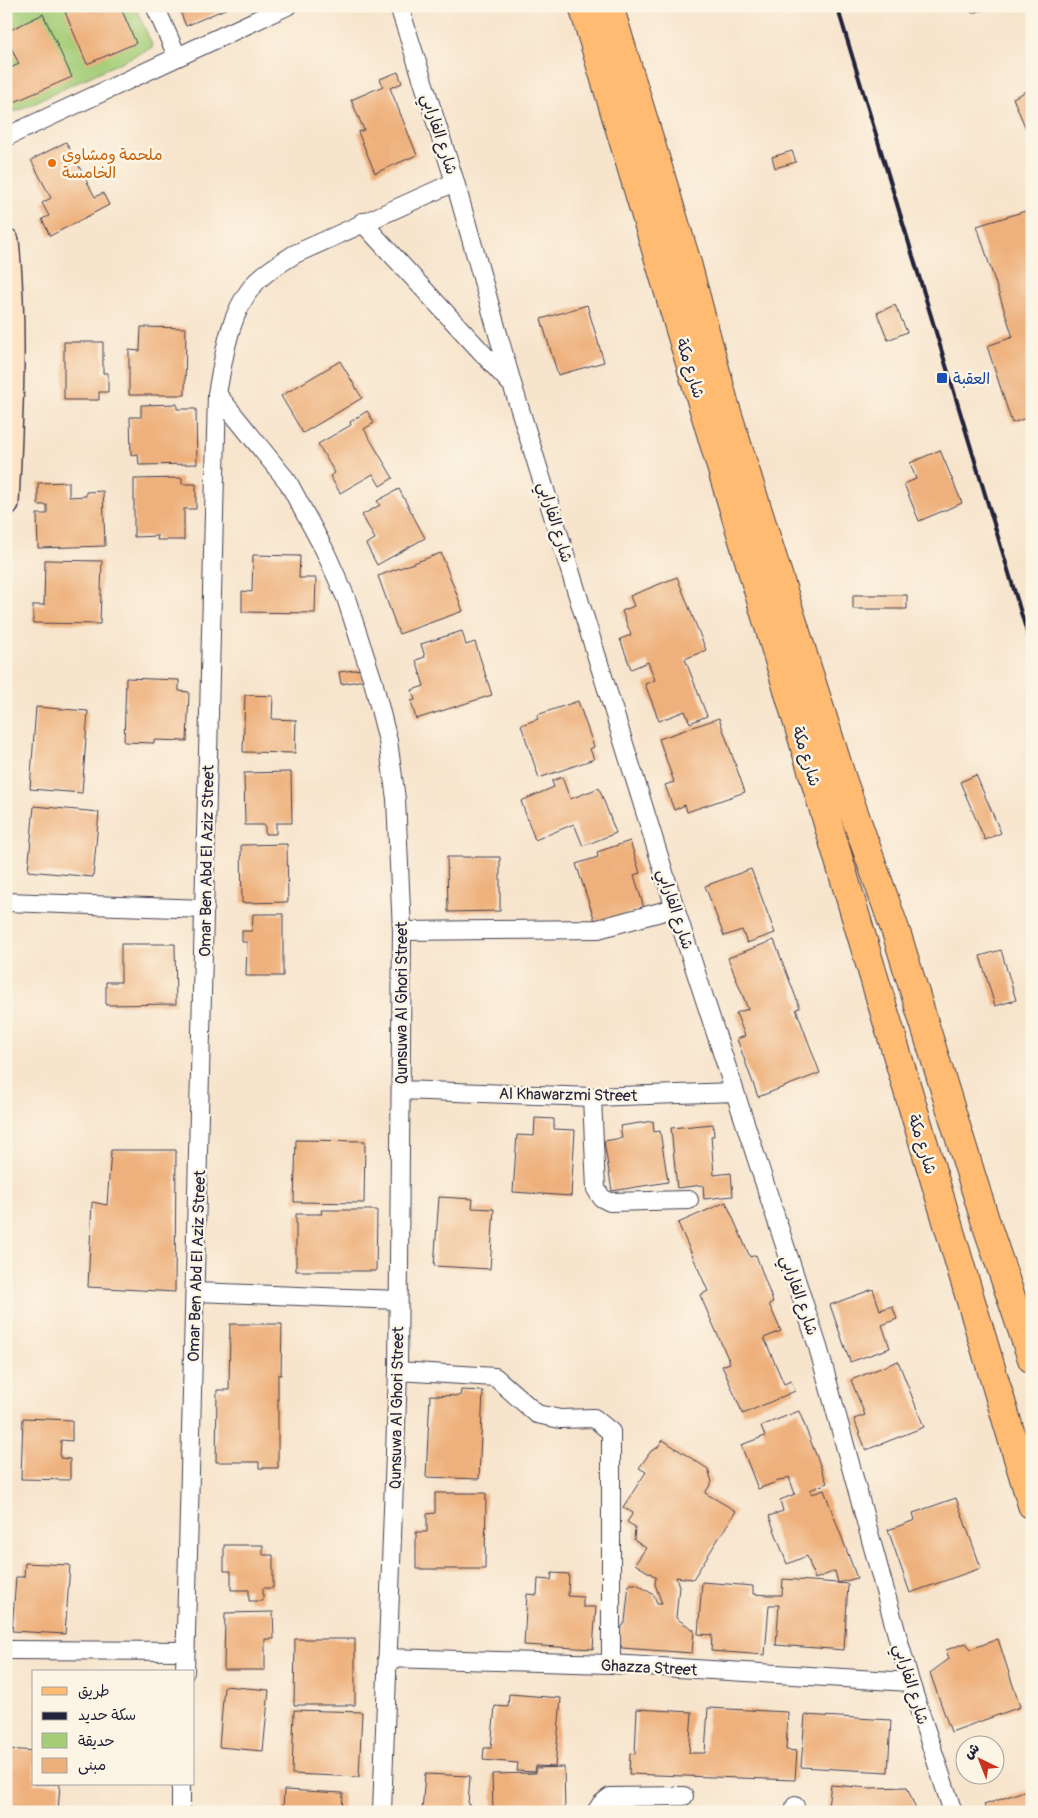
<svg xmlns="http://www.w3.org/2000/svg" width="1038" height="1818" font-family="Pangolin,'Playpen Sans Arabic',sans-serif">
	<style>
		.green { fill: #a5cd78; stroke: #64785a }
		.building { fill: #eeb07b }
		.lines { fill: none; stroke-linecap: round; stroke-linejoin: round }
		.street-casing { stroke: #423f51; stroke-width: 20 }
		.secondary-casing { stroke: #423f51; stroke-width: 28 }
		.primary-casing { stroke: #423f51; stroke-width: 30 }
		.street { stroke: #fff; stroke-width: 18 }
		.secondary { stroke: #ffe4c6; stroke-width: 25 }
		.primary { stroke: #ffbb71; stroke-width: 28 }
		.rail { stroke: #22223b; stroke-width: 4 }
		.food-dot { fill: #e8710a; stroke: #fcf5e5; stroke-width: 2 }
		.transit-dot { fill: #1a4fb4; stroke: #fcf5e5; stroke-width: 2 }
		.labels { text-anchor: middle; stroke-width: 5; stroke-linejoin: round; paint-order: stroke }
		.street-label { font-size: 16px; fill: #22223b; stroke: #fcf5e5 }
		.food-label { font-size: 16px; fill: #c56008; stroke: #fcf5e5; text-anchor: start }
		.transit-label { font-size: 16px; fill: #164399; stroke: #fcf5e5; text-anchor: start }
	</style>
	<rect width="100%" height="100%" fill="#fcf5e5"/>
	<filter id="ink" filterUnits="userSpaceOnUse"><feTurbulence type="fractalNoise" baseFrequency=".02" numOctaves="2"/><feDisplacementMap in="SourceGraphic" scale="10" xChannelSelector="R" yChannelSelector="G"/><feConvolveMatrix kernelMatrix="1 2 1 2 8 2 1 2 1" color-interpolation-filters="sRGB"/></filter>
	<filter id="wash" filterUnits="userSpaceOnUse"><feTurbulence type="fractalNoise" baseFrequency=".0096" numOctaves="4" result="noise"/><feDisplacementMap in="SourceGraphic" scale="20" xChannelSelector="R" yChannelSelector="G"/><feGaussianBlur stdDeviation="1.12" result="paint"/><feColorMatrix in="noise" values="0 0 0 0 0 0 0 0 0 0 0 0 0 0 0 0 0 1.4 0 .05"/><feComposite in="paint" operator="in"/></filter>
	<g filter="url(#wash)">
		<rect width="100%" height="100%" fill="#f7e4cc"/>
		<!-- green -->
		<path class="green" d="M6,6H135L153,47L14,112L6,95Z"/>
		<g id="blocks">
			<!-- building -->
			<path class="building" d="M77,6H120L136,43L87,64L65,12Z
				M178,6H232L186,26Z
				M970,6H992V7L972,13Z
				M43,14L72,77L12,103L6,91V70L19,64L6,37V32Z
				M398,72L402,83L390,88L417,155L375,173L358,132L364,130L351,100L383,86L380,79Z
				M1029,90L1032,96V143L1013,98Z
				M66,142L95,197L103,193L109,205L50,236L42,219L49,216L42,203L51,198L31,160Z
				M792,151L796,162L775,168L772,157Z
				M1032,209V416L1012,423L987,346L1013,337L977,226Z
				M587,305L604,362L558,375L541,319Z
				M895,305L907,332L888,340L877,313Z
				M141,327L186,328L185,395H129V350L140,351Z
				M64,342H103V373H108V392H99V400H64Z
				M340,361L362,398L303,433L281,396Z
				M177,404V409H196L197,464L139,465L138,454L131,455L130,417H141V405Z
				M367,411L374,423L364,429L393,478L380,486L373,474L340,493L330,476L335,473L318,444L351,425L350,422Z
				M940,450L962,503L919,521L904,484L916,479L910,463Z
				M182,478V484H196V509H184V540H157L158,536L134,537V479Z
				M69,482V497L86,496V492L103,491L105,546L38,548L37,514H47V505H38V483Z
				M399,489L425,538L377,565L366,544L375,539L362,515L380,505L377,501Z
				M441,553L463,611L399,634L378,576Z
				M253,555L300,556L299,578H316L315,613L242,612V591L252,592Z
				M45,560L102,561L100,624L33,623V605H44Z
				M677,577L706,650L685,659L707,716L690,723L685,711L659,721L645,684L655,680L648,662L631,669L620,639L631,635L622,611L634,606L630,596Z
				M853,595H907V609H853Z
				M462,631L466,645L475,642L492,695L416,719L411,701L415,700L412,690L424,686L416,660L425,657L421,644Z
				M362,669L364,680L341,684L339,672Z
				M126,678L179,680V691L189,692L187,741L154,740V743L124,742Z
				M245,695L273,696L272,719L296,720L295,753L243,752Z
				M578,701L594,747L590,749L594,759L539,778L521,725L538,719L537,715Z
				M36,707L88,711L82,793L30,789Z
				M719,718L745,792L687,812L685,805L674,810L665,785L674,782L659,739Z
				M291,772L292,823H276V834H265V825H245L244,773Z
				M976,775L1001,833L985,840L960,782Z
				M562,777L570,799L599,788L616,833L583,846L574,824L535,840L521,801L554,787L552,781Z
				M34,806L99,812L93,877L28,871Z
				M630,841L640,873L634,875L644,908L596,924L576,864L598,857L597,852Z
				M287,844L288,902L242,903L241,845Z
				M447,857H500V911L448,912Z
				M751,869L775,933L747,943L742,930L724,936L705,886Z
				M253,914H283V976H246L247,942H242V931H252Z
				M774,940L800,1008L796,1009L820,1073L758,1097L737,1039L745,1036L736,1013L748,1009L728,958Z
				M121,944H175L176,1004L106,1005V982H121Z
				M1001,950L1016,1000L995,1006L980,956Z
				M535,1118L554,1119V1129L575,1130L571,1196L513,1192L517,1135L534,1136Z
				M653,1121L654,1132L660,1131L668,1182L612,1191L604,1141L622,1138L620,1126Z
				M713,1124L714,1136H711L714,1175L731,1173L733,1196L704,1199L703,1185L677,1188L671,1128Z
				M296,1140L365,1141L364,1203L294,1202Z
				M111,1150H176L175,1292L88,1287L92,1202L107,1205Z
				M439,1197L473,1199L472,1208L494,1209L490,1269L434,1266Z
				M726,1202L750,1257L756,1255L773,1302L769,1304L781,1331L764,1338L784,1384L791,1381L795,1391L743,1414L722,1366L730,1363L700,1295L708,1291L678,1223Z
				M321,1210H377L376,1271H296V1214H322Z
				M873,1289L880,1310L892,1306L897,1319L882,1325L890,1348L850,1362L830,1305Z
				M230,1324H282L281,1375H278V1468H259V1462H216L217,1390H229Z
				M898,1361L924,1427L866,1450L854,1419L865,1415L851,1380Z
				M461,1390L483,1391L479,1479L426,1477L430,1395L460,1396Z
				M799,1411L827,1483L810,1490L812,1494L824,1490L857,1578L838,1583L848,1584L844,1650L776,1645L779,1605H769L765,1655L711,1651L712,1635L698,1634L702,1582L753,1586V1594L770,1595H782L783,1579L838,1583L835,1571L815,1579L807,1556L787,1564L769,1516L783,1511L780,1500L795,1494L789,1477L758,1489L741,1445L765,1436L761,1426Z
				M23,1418L72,1420V1441L61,1440L60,1458L70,1459V1480L21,1479Z
				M663,1440L708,1469L712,1482L705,1493L736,1511L693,1579L676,1577L679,1586L676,1618L694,1630L692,1653L622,1648L617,1635L625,1622L629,1584H637L654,1595L657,1604H662L655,1584L656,1577L635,1564L646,1548L634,1540L635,1527L627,1522L633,1513L623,1507L646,1472L639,1468L651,1451L657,1448Z
				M435,1493H486L485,1569H416V1532H427V1514L435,1513Z
				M956,1498L981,1568L910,1593L888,1530L915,1520L913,1513Z
				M224,1545H263V1555H273V1588H263V1601H249V1590H231V1571H224Z
				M25,1563L70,1565L65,1634L12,1631L16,1577H24Z
				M552,1573L569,1574L568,1596L583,1597V1607H596L593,1649L524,1645L527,1594L537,1595L538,1579L551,1580Z
				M273,1612L274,1639H265V1670H224L225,1613Z
				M295,1639H355V1705H294Z
				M998,1639L1020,1707L951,1732L930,1673L949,1659L946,1650L966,1643L971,1649Z
				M224,1686L269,1690L263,1751L219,1747Z
				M509,1694L561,1698L555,1767L536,1766L535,1772L517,1771L518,1763L483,1760L484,1748H491L495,1706L508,1707Z
				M708,1708L788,1712L786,1750L797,1751L795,1780L629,1774L630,1753L635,1754L637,1709L692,1712L689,1753H705Z
				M294,1710L362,1712L359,1777L292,1774Z
				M805,1715L891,1720L888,1772L801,1767Z
				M9,1749L34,1751V1784H60L58,1812H6Z
				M564,1767L565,1812H493L492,1774L536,1773V1768Z
				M425,1774L470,1776L468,1805H470V1812H422Z
				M831,1785L871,1788L907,1787L917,1812H827Z
				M284,1790L343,1793L342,1812H283Z
				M1027,1790L1032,1803V1812H987L984,1805Z"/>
		</g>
	</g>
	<g filter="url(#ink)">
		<use href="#blocks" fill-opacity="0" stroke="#423f51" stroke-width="1"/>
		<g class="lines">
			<defs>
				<path id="street" d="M155,6L177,56
					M399,6L455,182L513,387L675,908L818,1347L910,1682L953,1812
					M6,137L287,6
					M362,222L511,384
					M217,394L288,482L324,549L346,598L373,681L388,741L396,799L402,931L398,1371L382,1812
					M6,902L205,909
					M402,931L598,929L675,908
					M401,1090L592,1097L735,1092
					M592,1097L596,1189L602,1198L610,1202L689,1200
					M196,1292L398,1300
					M398,1371L495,1377L537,1414L560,1419L594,1418L611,1432V1664
					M6,1650L186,1651
					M387,1658L611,1664L910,1682
					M185,1672L217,394C224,356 229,311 257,281C268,270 282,262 295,254L455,182
					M181,1812V1784
					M596,1812L601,1804L610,1797L684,1796
					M795,1812V1806"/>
				<path id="secondary" d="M6,241C15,329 10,415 6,503"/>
				<path id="primary" d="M583,6L1032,1505
					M609,6L687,263L725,406L842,779L897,935L985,1220L1032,1359"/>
			</defs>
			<!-- street casing -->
			<use href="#street" class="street-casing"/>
			<!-- secondary casing -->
			<use href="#secondary" class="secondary-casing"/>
			<!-- primary casing -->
			<use href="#primary" class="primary-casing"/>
			<!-- street -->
			<use href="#street" class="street"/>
			<!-- secondary -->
			<use href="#secondary" class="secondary"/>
			<!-- primary -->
			<use href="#primary" class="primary"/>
			<!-- rail -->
			<path class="rail" d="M837,6L1032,649"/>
		</g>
	</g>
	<!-- markers -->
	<circle class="food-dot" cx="52" cy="163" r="5"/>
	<rect class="transit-dot" x="936" y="372" width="12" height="12" rx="2.5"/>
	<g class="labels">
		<!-- street labels -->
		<g class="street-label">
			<text transform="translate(440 134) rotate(72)" y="6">شارع الفارابي</text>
			<text transform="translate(691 368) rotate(73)" y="6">شارع مكة</text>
			<text transform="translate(556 522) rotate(73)" y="6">شارع الفارابي</text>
			<text transform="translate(807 756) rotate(73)" y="6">شارع مكة</text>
			<text transform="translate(206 861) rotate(-89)" y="6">Omar Ben Abd El Aziz Street</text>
			<text transform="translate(676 909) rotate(72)" y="6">شارع الفارابي</text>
			<text transform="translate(401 1003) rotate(-90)" y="6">Qunsuwa Al Ghori Street</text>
			<text transform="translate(568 1094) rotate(1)" y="6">Al Khawarzmi Street</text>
			<text transform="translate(923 1144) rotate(73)" y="6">شارع مكة</text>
			<text transform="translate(196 1266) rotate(-88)" y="6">Omar Ben Abd El Aziz Street</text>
			<text transform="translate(800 1295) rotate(71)" y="6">شارع الفارابي</text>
			<text transform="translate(396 1408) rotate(-89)" y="6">Qunsuwa Al Ghori Street</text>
			<text transform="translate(649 1667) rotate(3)" y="6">Ghazza Street</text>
			<text transform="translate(912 1684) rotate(73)" y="6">شارع الفارابي</text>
		</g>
		<!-- food labels -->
		<g class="food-label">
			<text x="62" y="160">ملحمة ومشاوي<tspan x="62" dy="18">الخامسة</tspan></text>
		</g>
		<!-- transit labels -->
		<g class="transit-label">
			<text x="953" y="384">العقبة</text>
		</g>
	</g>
	<!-- margin -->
	<rect width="1038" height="1818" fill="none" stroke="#fcf5e5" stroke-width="25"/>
	<!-- legend -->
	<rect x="32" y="1670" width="162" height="115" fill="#fcf5e5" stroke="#a5a1a1"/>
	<rect x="42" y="1687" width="25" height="8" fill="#ffbb71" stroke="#a5a1a1"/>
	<text x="78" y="1696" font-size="15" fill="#22223b">طريق</text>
	<rect x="42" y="1712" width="25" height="8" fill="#22223b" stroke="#a5a1a1"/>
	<text x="78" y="1720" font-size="15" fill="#22223b">سكة حديد</text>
	<rect x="42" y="1733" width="25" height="15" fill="#a5cd78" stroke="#a5a1a1"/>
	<text x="78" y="1746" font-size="15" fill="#22223b">حديقة</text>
	<rect x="42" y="1758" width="25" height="15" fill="#eeb07b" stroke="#a5a1a1"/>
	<text x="78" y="1770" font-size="15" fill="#22223b">مبنى</text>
	<!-- north arrow -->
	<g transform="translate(980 1760) rotate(317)"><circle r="24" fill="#fcf5e5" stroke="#a5a1a1"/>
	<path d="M0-4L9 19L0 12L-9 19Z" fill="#c8321e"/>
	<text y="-8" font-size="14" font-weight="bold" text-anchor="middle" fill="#22223b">ش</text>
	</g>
</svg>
